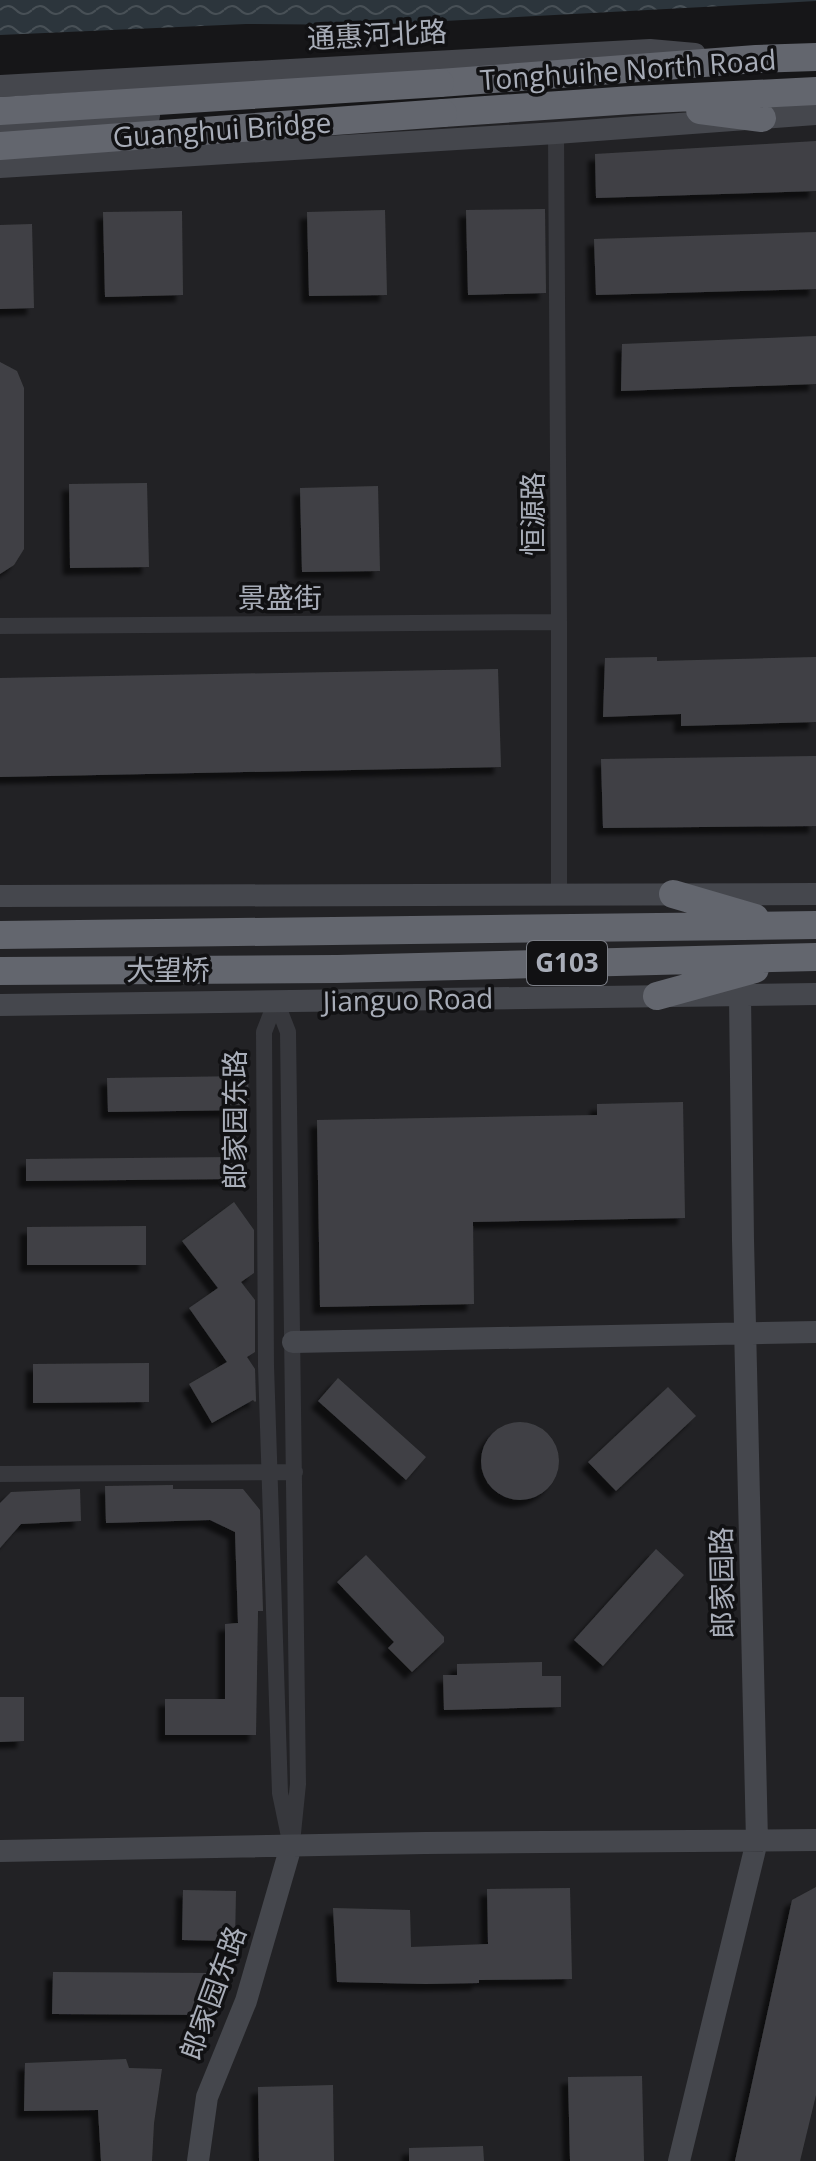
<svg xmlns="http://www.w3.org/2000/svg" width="816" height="2161" font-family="'Open Sans','Noto Sans SC',sans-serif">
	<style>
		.built { fill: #222225 }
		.water { fill: url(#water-waves) }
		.building { fill: #404145; filter: url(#shadow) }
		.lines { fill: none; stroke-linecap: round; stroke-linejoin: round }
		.street { stroke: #37383d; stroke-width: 16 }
		.secondary { stroke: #45474d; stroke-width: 22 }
		.highway { stroke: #63666e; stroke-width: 28 }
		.highway-bridge { stroke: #63666e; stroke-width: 28 }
		.labels { text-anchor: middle; stroke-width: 7; stroke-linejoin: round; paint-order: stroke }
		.shield { fill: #111113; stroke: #7b7e86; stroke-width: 2 }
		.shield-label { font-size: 26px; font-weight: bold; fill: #a8adb8 }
		.street-label { font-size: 28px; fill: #a8adb8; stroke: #111113 }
	</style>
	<defs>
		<pattern id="water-waves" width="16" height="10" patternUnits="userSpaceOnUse" patternTransform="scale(2)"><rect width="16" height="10" fill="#2c353c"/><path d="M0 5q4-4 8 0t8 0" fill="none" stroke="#485056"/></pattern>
		<filter id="shadow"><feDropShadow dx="-7" dy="7" stdDeviation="2" flood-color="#0009"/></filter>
	</defs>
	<rect width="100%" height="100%" fill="#161618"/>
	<!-- built -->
	<path class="built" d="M816,92V2161H0V163Z"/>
	<!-- water -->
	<path class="water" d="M0,0H816V1L370,25L246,24L0,35Z"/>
	<!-- building -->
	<path class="building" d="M816,141V191L596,198L595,154Z
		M545,209L546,293L468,295L466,210Z
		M385,210L387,295L309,296L307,212Z
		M182,211L183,295L105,297L103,212Z
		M32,224L34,308L0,309V225Z
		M816,232V289L596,295L594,239Z
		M816,336V384L621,391L622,344Z
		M0,362L17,371L24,388V549L14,565L0,574Z
		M147,483L149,567L70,568L69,484Z
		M378,486L380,571L302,572L300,488Z
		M657,657V661L816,657V722L681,726V714L603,717L605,658Z
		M498,669L501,767L0,777V678Z
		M816,756V826L603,828L601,759Z
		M248,1076L249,1110L108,1112L107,1078Z
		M683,1102L685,1218L473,1222L474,1304L320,1307L317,1120L597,1115V1104Z
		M234,1157V1179L26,1181V1159Z
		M234,1202L254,1230V1273L241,1282L255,1300V1352L247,1357L255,1369L256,1401L255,1402L253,1400L212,1423L189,1384L227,1362L189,1308L218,1288L182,1241Z
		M146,1226V1265H27V1227Z
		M149,1363V1402L33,1403V1364Z
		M338,1378L426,1457L406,1480L318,1401Z
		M668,1387L696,1416L616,1491L588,1462Z
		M481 1461a39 39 0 1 1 78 0a39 39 0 1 1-78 0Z
		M173,1485V1489H243L260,1510L263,1611H258L256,1735H165V1699H225V1624L238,1623L235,1532L210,1520L106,1523L105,1486Z
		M80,1489L81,1521L21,1524L0,1548V1503L11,1492Z
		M656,1549L684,1575L603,1666L574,1640Z
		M366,1555L444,1637V1642L412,1672L388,1648L394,1642L337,1582Z
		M542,1662V1676H561V1707L444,1710L443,1675H457V1664Z
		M0,1697H24V1741L0,1742Z
		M816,1887V2095L800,2161H735L792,1900Z
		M570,1888L572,1979L479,1980V1983L426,1984L337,1982L333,1908L410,1910L411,1947L488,1944L487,1889Z
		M183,1890L236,1891L235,1941L182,1940Z
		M53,1972L212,1973V2015L52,2014Z
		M126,2059L129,2068L162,2069L154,2123L152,2161H101L98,2110L24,2111L25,2063Z
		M642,2076L644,2161H570L568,2077Z
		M333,2085L334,2161H259L258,2087Z
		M483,2146L484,2161H409V2148Z"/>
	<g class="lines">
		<!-- street -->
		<path class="street" d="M556,133L559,622V894
			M0,626L559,622
			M276,1001L264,1032L266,1366L280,1793L291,1846
			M276,1001L288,1032L298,1784L293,1833
			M0,1474L295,1472"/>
		<!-- secondary -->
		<path class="secondary" d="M0,86L650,50L695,54
			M0,127L149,116
			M0,167L556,133L816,114
			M0,896L816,894
			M0,1005L816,994
			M293,1342L816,1332
			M0,1851L425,1843L816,1840
			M198,2161L207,2097L246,2001L291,1846
			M679,2161L757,1841L743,1240L740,995"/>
		<!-- highway -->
		<path class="highway" d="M440,83L756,59L816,57
			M700,110L762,118
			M443,113L632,100L816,91
			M673,894L755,918
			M0,935L816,925
			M0,971L337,969L816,957
			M657,996L755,969"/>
		<!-- highway-bridge -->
		<path class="highway-bridge" d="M0,111L440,83
			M0,146L443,113"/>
	</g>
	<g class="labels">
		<!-- shield labels -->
		<rect class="shield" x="527" y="941" width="80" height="44" rx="6"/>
		<g class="shield-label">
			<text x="567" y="972">G103</text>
		</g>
		<!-- street labels -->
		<g class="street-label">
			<text transform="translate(377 35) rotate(-3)" y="10">通惠河北路</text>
			<text transform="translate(628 70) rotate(-4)" y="10">Tonghuihe North Road</text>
			<text transform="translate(222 130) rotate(-4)" y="10">Guanghui Bridge</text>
			<text transform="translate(533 514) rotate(-90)" y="10">恒源路</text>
			<text x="280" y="608">景盛街</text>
			<text x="168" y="980">大望桥</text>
			<text transform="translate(408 1000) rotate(-1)" y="10">Jianguo Road</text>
			<text transform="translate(235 1120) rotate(-90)" y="10">郎家园东路</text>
			<text transform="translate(722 1583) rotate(-91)" y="10">郎家园路</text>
			<text transform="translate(213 1993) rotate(-70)" y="10">郎家园东路</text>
		</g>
	</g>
</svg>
